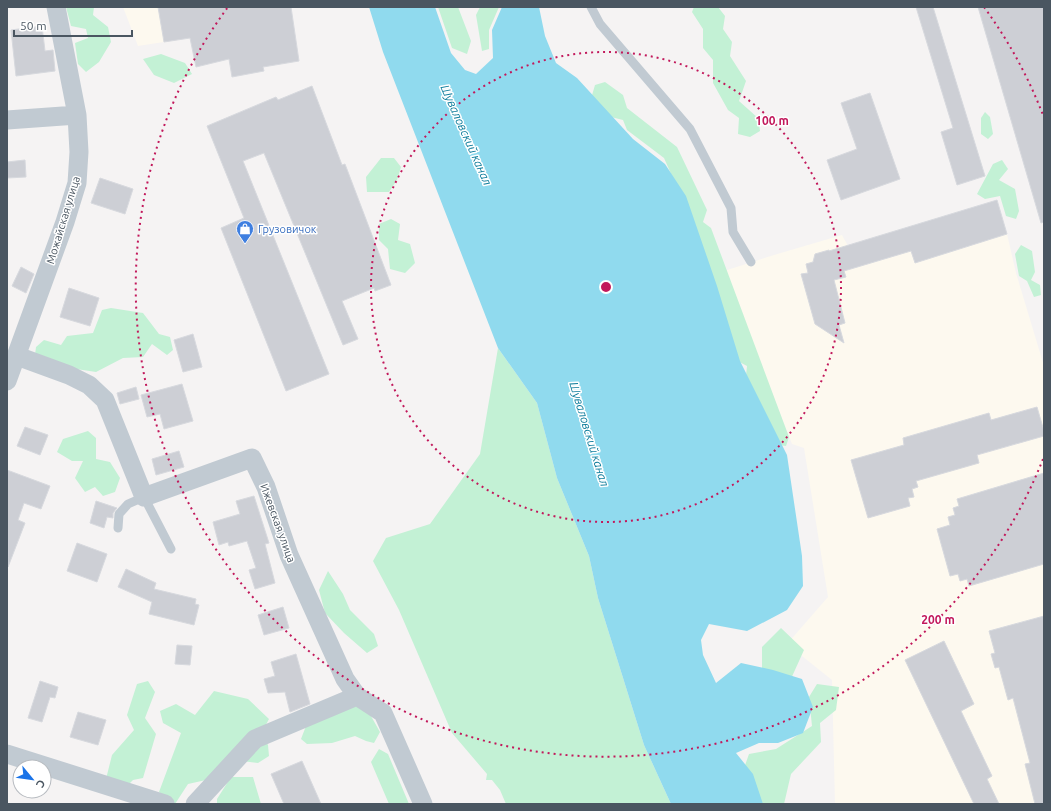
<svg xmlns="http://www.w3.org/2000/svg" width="1051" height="811" font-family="Ubuntu,sans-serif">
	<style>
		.commercial { fill: #fdf9ef }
		.green { fill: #c3f1d5 }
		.water { fill: #90daee }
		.building { fill: #cdcfd5; stroke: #d7d9de }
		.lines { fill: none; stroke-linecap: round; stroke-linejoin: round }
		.lane { stroke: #c1cad2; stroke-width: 9 }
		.street { stroke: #c1cad2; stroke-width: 19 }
		.ring { fill: none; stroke: #c2185b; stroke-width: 2; stroke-dasharray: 2 4 }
		.labels { text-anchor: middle; stroke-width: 3; stroke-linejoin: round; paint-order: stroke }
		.street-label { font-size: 11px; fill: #4a5661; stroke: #fff }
		.shop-label { font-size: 11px; fill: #366cbe; stroke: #fff; text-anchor: start }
		.water-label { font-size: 12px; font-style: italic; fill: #0c7c9b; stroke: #fff }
		.centre { fill: #c2185b; stroke: #fff; stroke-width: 2 }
		.ring-label { font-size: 12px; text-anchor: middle; font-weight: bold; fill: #c2185b; stroke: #fff; stroke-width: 3; stroke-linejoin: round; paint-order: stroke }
	</style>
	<rect width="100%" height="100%" fill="#f5f3f3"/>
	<!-- commercial -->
	<path class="commercial" d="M123,7H185L190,38L138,46Z
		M997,201L1007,234L1016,273L1044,366V804H835L832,680L787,644L828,597L804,448L792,444L724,271L774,255L842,235L848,246Z"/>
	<!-- green -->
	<path class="green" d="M66,7H94L93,15L108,27L111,42L99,62L86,72L78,64L75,43L88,38L86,29L71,26Z
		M438,7H458L471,41L467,54L452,48Z
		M480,7H499L489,30V49L482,51L476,15Z
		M694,7H718L725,16L723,29L732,42L730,56L746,81L739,101L758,118L760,131L750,137L738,134L739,118L728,110L713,83V60L703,48V29L692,12Z
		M161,54L185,63L192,74L174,83L154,75L143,59Z
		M605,82L623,95L627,108L677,147L707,210L703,222L711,228L789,437L786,446L779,445L745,385L747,366L732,358L692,221L664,158L627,130L623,120L607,116L590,102L595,85Z
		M985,112L990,117L993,134L988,139L981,134V118Z
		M381,158H394L401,167L397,180L389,192H367L366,177Z
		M1002,160L1008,169L999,180L1015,189L1019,211L1016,219L1006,216L1000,196L985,199L977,194L993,164Z
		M391,219L400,224L398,240L410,244L415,263L405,273L390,269L388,249L379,240V224Z
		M1021,245L1032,251L1035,272L1031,280L1040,285L1041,295L1034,297L1027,281L1019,276L1015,254Z
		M111,308L143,313L159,334L170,337L173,350L167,355L152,344L143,357L123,358L96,372L50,365L35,355L36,347L44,340L61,345L67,336L93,333L102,310Z
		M498,348L537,403L557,478L589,556L598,598L644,745L671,804H506L500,790L492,780H486L487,774L452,733L399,610L373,561L386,538L430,524L480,454Z
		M88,431L96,438V459L110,462L120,478L115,492L103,496L95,487L85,492L75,478L83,461H72L57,452L63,439Z
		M328,571L343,594L350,610L374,634L378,646L367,653L344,633L325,613L319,590Z
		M781,628L804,650L790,681L762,672V647Z
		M148,681L155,692L145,718L156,734L143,778L133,780L125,788L106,779L112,755L134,730L127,715L137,684Z
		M817,684L839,687L836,710L820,723L821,742L791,774L784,804H757L743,771L749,754L776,749L812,726L809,697Z
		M214,691L248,699L269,719L261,734L268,745L269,756L258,763L233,760L215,778L188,784L175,804L159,792L181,733L163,723L160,711L176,704L195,715Z
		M353,706L367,709L380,732L374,743L366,741L355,736L332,743L307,744L301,739L306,726Z
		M379,749L388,754L409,804H389L371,762Z
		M231,777H253L261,804H217V799Z"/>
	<!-- water -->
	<path class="water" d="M369,7H435L451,53L465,70L476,74L493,58L492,30L502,7H539L545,36L556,63L577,78L633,139L665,164L686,196L717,286L740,361L787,455L802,556L803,586L787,610L747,631L709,624L701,640L703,655L716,683L741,663L773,670L802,679L813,707L803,733L778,743H759L736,753L753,774L763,804H671L644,745L598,598L589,556L557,478L537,403L498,348L383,52Z"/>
	<!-- building -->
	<path class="building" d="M158,7H291L299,61L263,67L264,71L232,77L229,59L196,67L190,38L164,42Z
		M916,7H933L985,176L957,185L941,132L953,128Z
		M978,7H1044V222L1041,223Z
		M42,26L45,51L53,50L55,71L16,76L11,30Z
		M312,86L342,165L345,164L391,285L375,291L374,288L342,301L358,339L343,345L264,153L243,161L329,374L286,391L221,228L244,218L207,126L276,97L278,100Z
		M870,93L900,179L841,200L827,160L857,149L841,103Z
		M25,160L26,177L7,178V162Z
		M100,178L133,189L125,214L91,203Z
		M997,200L1007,234L915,263L911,251L844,271L846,277L834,280L845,323L839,325L844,343L815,324L801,274L808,273L806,264L813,262L815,254L829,250V251Z
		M21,267L34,274L26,293L12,286Z
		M69,288L99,298L90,326L60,317Z
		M193,334L202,367L183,372L174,340Z
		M182,384L193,421L164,429L160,414L147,417L141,395Z
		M136,387L139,399L120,404L117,393Z
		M1037,407L1044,431V436L977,455L979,463L916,481L918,487L912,489L914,497L908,498L910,506L868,518L851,460L904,445L903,438L989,413L991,420Z
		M25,427L48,435L40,455L17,446Z
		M179,451L184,467L156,475L152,459Z
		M7,470L50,486L41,509L24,503L18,520L25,523L8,567Z
		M1044,473V564L969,586L967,579L960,581L958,574L950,576L937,529L950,525L948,517L955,515L953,508L959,506L957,499Z
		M254,496L269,543L265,544L275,583L255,589L249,570L256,568L247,541L229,546L228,542L219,545L213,522L240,514L236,501Z
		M96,501L117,508L113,513V518L107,517L104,528L90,523Z
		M77,543L107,554L97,582L67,571Z
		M126,569L156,583L154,589L196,599L195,604L199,605L194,625L149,614L152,602L118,587Z
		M283,607L289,628L264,635L258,615Z
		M1044,616V804H1035L1025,764L1030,763L1013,698L1008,700L999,667L995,668L991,654L995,653L989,631Z
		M944,641L974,704L961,711L992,776L987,779L999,804H974L905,660Z
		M177,645L192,646L190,665L175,664Z
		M296,654L310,704L290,712L285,692L268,693L264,679L275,676L271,662Z
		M40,681L58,687L55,698L50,697L42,722L28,718Z
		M78,712L106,720L98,745L70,737Z
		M302,761L321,804H284L271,774Z"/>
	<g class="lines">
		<!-- lane -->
		<path class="lane" d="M591,7L600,24L690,129L731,208L733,232L751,262
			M118,528L119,514L128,504L144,497L171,549"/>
		<!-- street -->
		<path class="street" d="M7,120L77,115
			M17,356L69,375L89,385L105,400L144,497L252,458L266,487L289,555L345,679L357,696L383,713L423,804
			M7,381L65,222L77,183L79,152L77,115L56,7
			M7,754L165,804
			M195,804L255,739L357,696"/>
	</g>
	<!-- distance rings -->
	<g class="ring">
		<circle cx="606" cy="287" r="235"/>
		<path d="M1043 459A470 470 0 1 1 228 7M984 7A470 470 0 0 1 1043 115"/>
	</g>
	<!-- icons -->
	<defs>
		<symbol id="shop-pin" viewBox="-11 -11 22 30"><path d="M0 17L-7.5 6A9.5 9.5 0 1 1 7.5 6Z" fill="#3f7fe0" stroke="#fff"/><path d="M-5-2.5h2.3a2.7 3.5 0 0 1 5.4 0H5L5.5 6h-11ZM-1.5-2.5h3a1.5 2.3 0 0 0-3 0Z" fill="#fff"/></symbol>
	</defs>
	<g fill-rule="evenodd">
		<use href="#shop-pin" x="235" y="219" width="20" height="27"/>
	</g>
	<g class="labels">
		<!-- street labels -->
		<g class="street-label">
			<text transform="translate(63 220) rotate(-73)" y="4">Можайская улица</text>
			<text transform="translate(278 523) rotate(70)" y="4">Ижевская улица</text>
		</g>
		<!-- shop labels -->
		<g class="shop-label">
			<text x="258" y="233">Грузовичок</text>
		</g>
		<!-- water labels -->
		<g class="water-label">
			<text transform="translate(466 135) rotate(66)" y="4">Шуваловский канал</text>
			<text transform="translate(589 434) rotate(73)" y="4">Шуваловский канал</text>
		</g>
	</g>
	<circle cx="606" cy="287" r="6" class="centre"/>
	<g class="ring-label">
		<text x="772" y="125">100 m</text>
		<text x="938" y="624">200 m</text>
	</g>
	<!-- border -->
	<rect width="1051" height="811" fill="none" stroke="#4a5661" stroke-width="16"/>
	<!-- north arrow -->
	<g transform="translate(32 779) rotate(119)"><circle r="19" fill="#ffffff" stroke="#b7bbc0"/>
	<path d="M0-3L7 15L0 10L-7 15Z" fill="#1a73e8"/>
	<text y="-6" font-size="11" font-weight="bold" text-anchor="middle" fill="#4a5661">С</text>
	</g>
	<!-- scale -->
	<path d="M14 30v6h118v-6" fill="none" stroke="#4a5661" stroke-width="2"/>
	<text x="20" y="30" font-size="12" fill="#4a5661" stroke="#ffffff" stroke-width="3" paint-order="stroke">50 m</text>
</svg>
